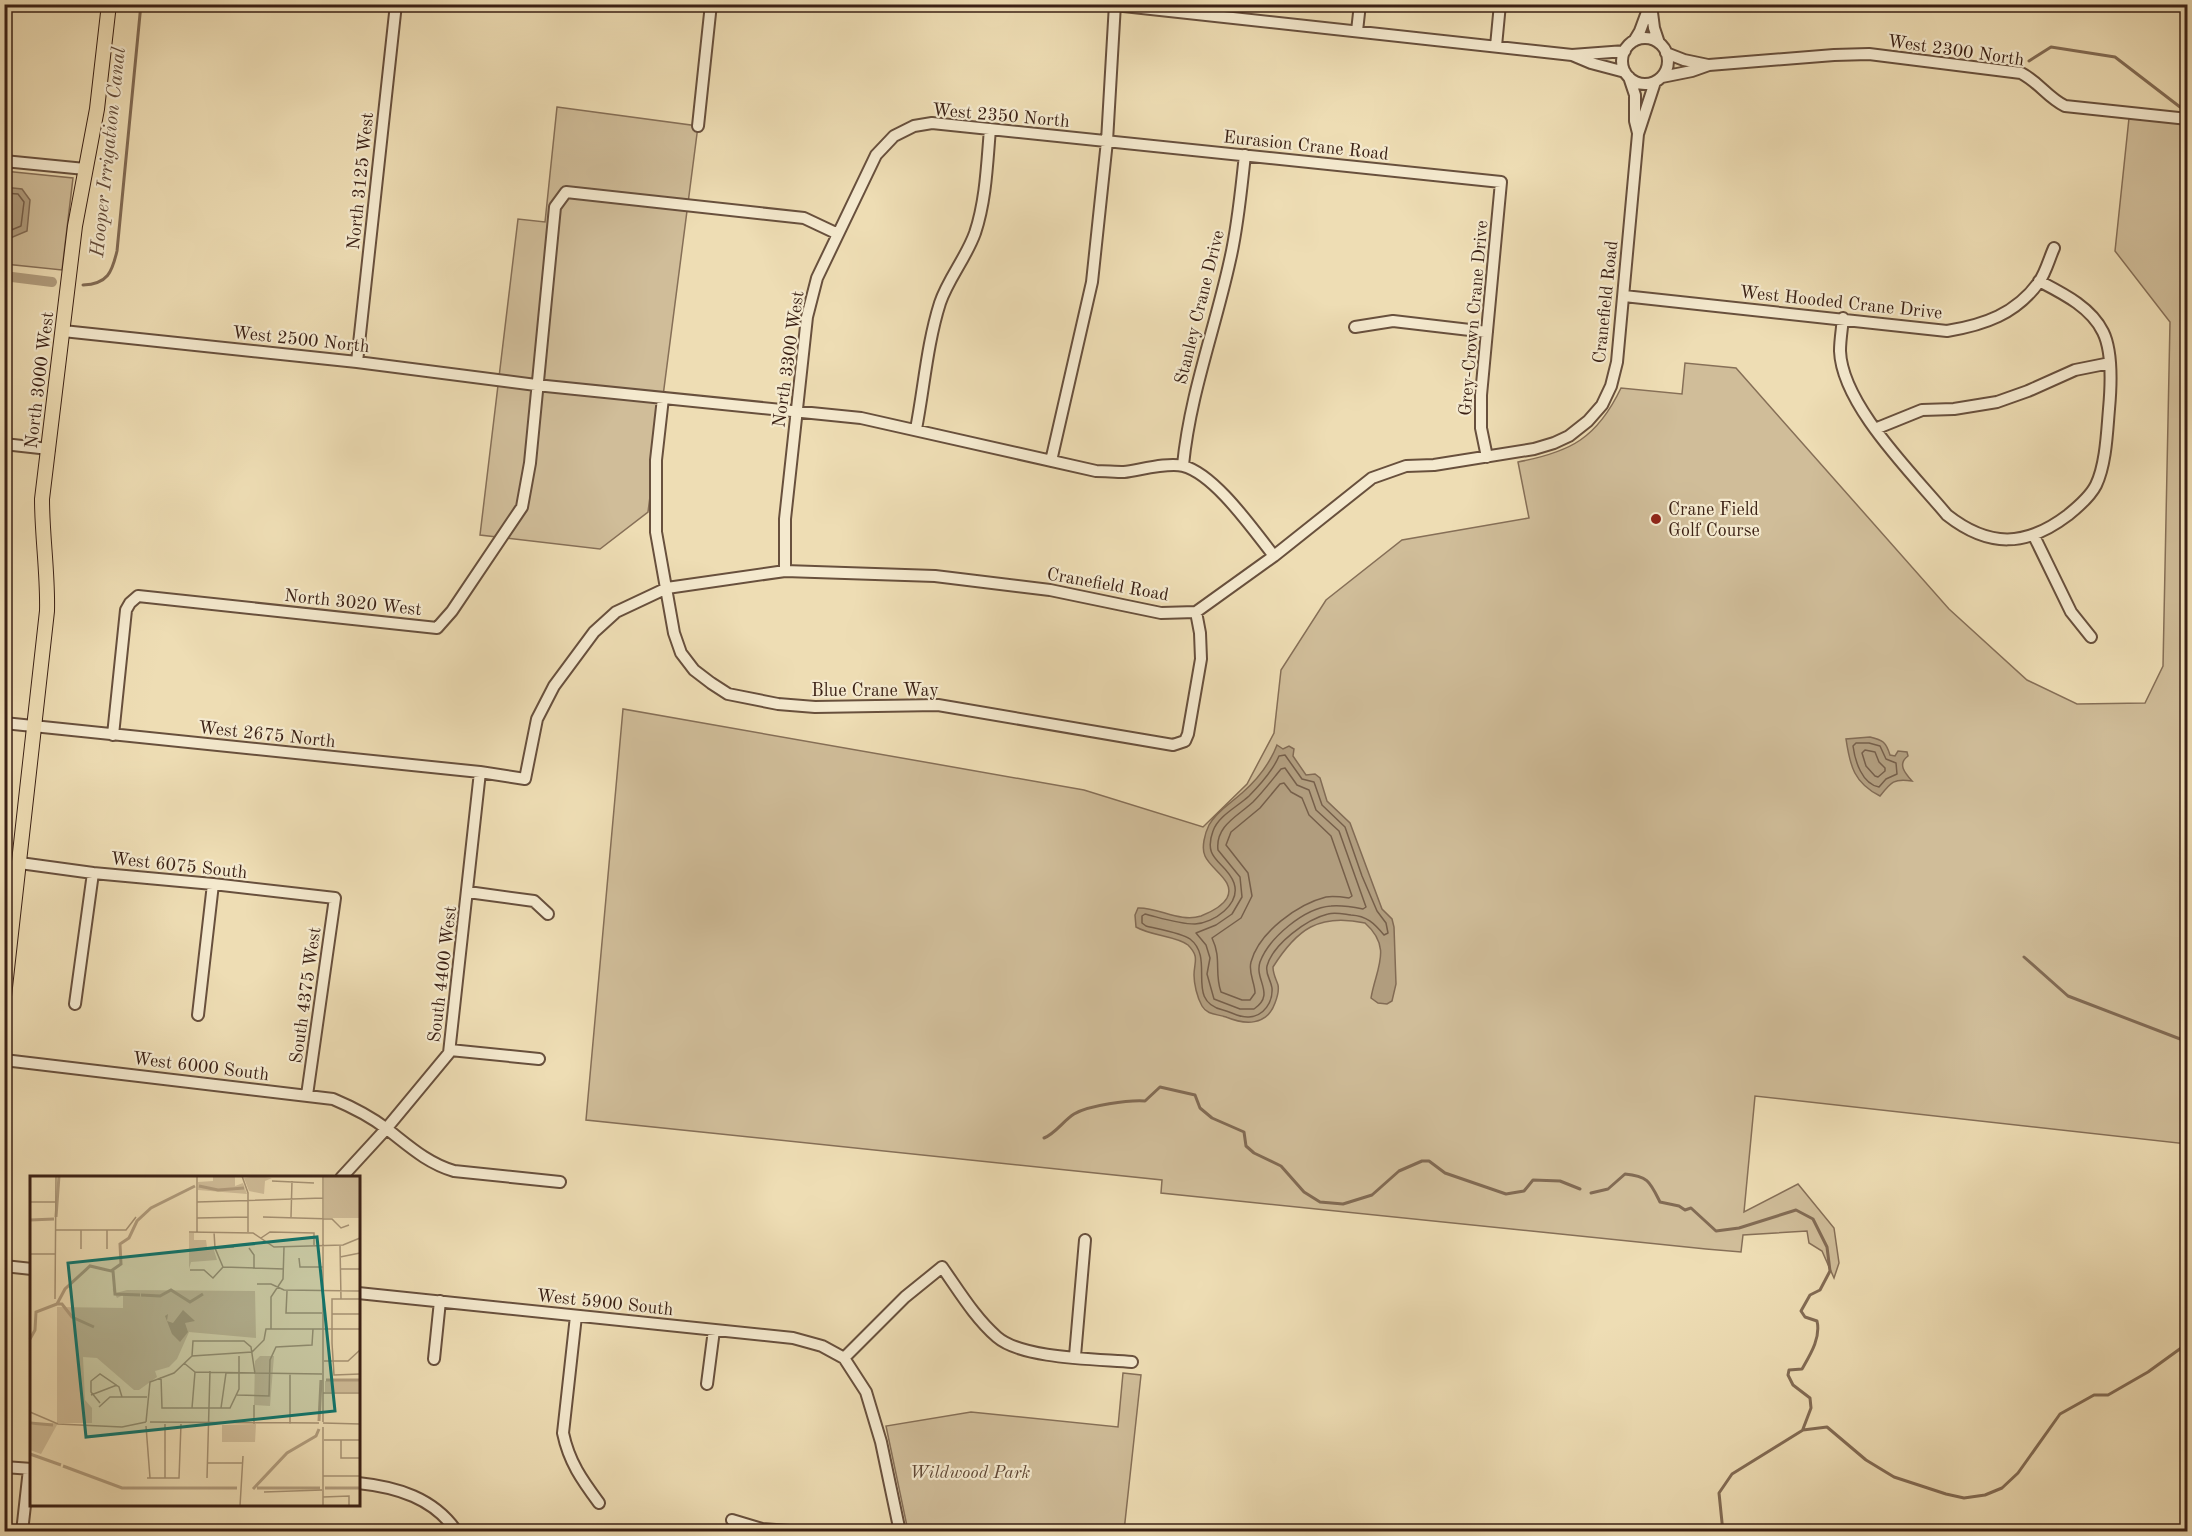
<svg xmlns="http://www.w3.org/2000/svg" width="2192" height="1536" font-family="'Old Standard TT',serif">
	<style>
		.green { fill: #d0bd99; stroke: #866f57; stroke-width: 1.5 }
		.water { fill: #b19d7e; stroke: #826b54; stroke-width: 1.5 }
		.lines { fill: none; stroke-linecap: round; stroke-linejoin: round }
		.shore { stroke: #765f4a; stroke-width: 1.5 }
		.stream { stroke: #826b54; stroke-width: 3 }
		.canal { stroke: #b19d7e; stroke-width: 10 }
		.minor-casing { stroke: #68503d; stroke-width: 14 }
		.major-casing { stroke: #3b2115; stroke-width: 16 }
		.minor { stroke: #f4e9ce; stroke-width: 10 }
		.major { stroke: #eeddb4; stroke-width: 14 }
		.poi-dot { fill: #8f2418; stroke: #f4e9ce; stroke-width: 2 }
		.labels { text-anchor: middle; stroke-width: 4.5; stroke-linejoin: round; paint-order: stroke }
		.street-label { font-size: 18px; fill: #3b2115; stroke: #f4e9ce }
		.poi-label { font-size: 18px; fill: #3b2115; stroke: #f4e9ce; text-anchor: start }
		.park-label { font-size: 18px; font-style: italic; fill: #604836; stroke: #f4e9ce }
		.water-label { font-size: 20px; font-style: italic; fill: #644c3a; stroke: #f4e9ce }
		.inset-river { fill: none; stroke: #b19d7e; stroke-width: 3 }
		.inset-road { fill: none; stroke: #a69274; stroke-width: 1.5 }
		.view { fill: #0f766e; fill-opacity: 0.15; stroke: #0f766e; stroke-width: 3 }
		.inset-edge { fill: none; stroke: #3b2115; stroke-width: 3 }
	</style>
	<rect width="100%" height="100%" fill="#eeddb4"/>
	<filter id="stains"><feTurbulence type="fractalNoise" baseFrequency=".00333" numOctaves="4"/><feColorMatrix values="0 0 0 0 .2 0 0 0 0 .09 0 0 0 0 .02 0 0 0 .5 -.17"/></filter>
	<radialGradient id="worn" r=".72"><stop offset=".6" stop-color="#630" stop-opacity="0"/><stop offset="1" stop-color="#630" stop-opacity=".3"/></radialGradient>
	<!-- green -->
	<path class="green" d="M557,107L698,126L648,512L600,549L480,535L518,219L545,222Z
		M2129,118L2187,124V1144L1755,1096L1744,1212L1798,1184L1834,1228L1839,1263L1834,1278L1822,1251L1809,1243L1807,1231L1743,1235L1741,1252L1706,1249L1161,1193L1162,1180L586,1120L623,709L1084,790L1203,827L1247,784L1274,733L1281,670L1326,600L1402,540L1529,518L1518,462C1571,452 1597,438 1621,388L1682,394L1685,363L1736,368L1949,609L2027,680L2077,704L2145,703L2163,666L2170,322L2115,251Z
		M4,171L73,178L62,270L5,264Z
		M1123,1373L1141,1375L1124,1531H908L886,1426L971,1412L1118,1427Z"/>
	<!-- water -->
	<path class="water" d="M4,187L22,189L30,200L27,231L8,239H5Z
		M1870,737C1883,740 1886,742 1890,755L1895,756L1898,751L1907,752L1908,756C1897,764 1905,773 1912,781C1894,778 1891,782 1880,796C1854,783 1850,766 1846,739Z
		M1277,745L1283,749L1289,746L1294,749L1293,756L1306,775L1315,774L1320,778L1327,801L1350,823L1382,909L1392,919L1394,927L1396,984L1392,1001L1387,1004L1378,1003L1371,998C1376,968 1393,948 1365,923C1319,913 1297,929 1273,967C1273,974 1276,979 1278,985C1279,990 1277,998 1275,1003C1267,1026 1245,1025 1226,1017C1217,1014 1207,1015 1202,1006C1197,997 1194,984 1194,975C1194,962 1200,957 1188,945C1177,936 1151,936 1136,927L1135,915L1138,908C1158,907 1180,923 1201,916C1211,912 1222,907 1227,898C1236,881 1211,870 1205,856C1201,848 1205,833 1209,825C1216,812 1231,803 1242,793C1257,780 1270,763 1277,745Z"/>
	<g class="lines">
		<!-- shore -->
		<path class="shore" d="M4,193L18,194L24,202L21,226L4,233
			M1856,743H1869L1880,746L1886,759L1896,763L1897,774L1886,779L1879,787C1862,784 1855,761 1853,746Z
			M1865,750L1875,752L1879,762L1885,768V771L1878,777L1875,776L1866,766L1862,753Z
			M1285,755L1302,779L1314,782L1322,805L1345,827L1362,876L1377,911L1386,923L1388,933L1384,935C1374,923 1367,916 1351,915C1343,914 1335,912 1328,914C1307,919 1273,944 1267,966C1265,974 1271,980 1272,988C1273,1002 1264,1016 1249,1017C1239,1018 1232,1012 1223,1010C1184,1001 1216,959 1190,939C1182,933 1158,929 1146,926L1142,923V916L1145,914C1161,918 1178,924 1195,924C1214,923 1241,904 1234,883C1226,861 1202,861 1213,831C1218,816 1237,807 1249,796C1260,785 1273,770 1279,756Z
			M1285,768L1297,785L1309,790L1316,810L1339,831L1366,907L1363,909C1353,907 1341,905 1331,906C1304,908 1269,938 1260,962C1254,980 1276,994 1254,1009H1240L1214,999L1207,974L1210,958L1206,945L1196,933L1216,925L1232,914L1242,897L1240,877L1218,850C1215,826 1238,816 1253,802C1263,792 1272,780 1281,769Z
			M1284,783L1291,792L1302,798L1309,815L1331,836L1352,896L1349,898C1342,897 1333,896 1326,897C1298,904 1259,932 1251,962C1248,973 1255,983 1255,993L1250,1000H1242L1221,992C1214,972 1222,959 1212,938L1241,918L1252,896L1248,873L1226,845L1231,832L1260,808L1280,784Z"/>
		<!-- stream -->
		<path class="stream" d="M2029,61L2051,47L2115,57L2180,107L2188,108
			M83,285C108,284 112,272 117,251L141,4
			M2024,957L2068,996L2188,1042
			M1044,1138C1056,1133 1063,1121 1074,1114C1089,1105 1129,1100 1145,1101L1160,1087L1195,1095L1200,1108L1212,1118L1244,1132L1246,1146L1254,1153L1281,1166L1304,1192L1320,1202L1343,1204L1372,1195L1399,1171L1422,1161H1429L1445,1173L1506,1194L1524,1191L1533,1180L1560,1181L1580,1189
			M1591,1193L1608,1189L1625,1174C1648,1176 1650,1182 1660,1202L1679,1206L1685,1210L1691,1208L1716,1231L1739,1228L1796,1210L1813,1219L1827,1247L1830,1271L1820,1290L1810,1295L1801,1311L1805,1317L1817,1321C1821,1338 1810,1355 1802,1369L1789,1370L1788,1375L1793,1385L1810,1398L1811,1408L1803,1429
			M1723,1532L1719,1493L1732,1474L1803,1430L1827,1427L1866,1460L1894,1477L1946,1494L1964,1498L1985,1495L2002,1488L2018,1473L2060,1414L2094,1395H2108L2148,1372L2188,1343"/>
		<!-- canal -->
		<path class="canal" d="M4,276L52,282"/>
		<defs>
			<path id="minor" d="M1105,4L1572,55L1591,63L1625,72
				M1651,5L1654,28L1659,43
				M1357,31L1360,4
				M1622 61a23 23 0 1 1 46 0a23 23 0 1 1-46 0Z
				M1634,41L1640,31L1650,4
				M1496,46L1500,4
				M1666,53L1684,60L1708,65
				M1572,55L1625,51
				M1629,77L1635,95V121L1638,133
				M1662,77L1692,71L1709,65L1834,55L1869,54L2021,73C2040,83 2047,97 2065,106L2188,119
				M698,126L711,4
				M4,161L85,169
				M1624,296L1947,331C1984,325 2016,314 2039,282C2046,272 2049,259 2054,248
				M1843,318C1842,329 1840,340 1840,351C1842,405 1913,474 1947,515C1989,548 2026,547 2068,515C2078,507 2090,497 2096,485C2106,464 2107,432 2109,409C2111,387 2113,352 2103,332C2091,307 2062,293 2039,281
				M1355,327L1393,321L1487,332
				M63,331L357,362L536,385L861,418L1096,471C1105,471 1115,472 1124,472C1140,470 1168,462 1183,466C1215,474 1254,531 1274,556
				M357,362L396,4
				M663,398L656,460V532L674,633L681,653L694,670L711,683L728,694L778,704L815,707L938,705L1173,745L1185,741L1188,734L1201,659L1200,633L1196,612
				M916,429C924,388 927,344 940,303C948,279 966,258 975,233C986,200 987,164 990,129
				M1875,429L1922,410L1954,409L1997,402L2028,391L2075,370L2110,363
				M4,444L49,449
				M1051,461L1092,282L1107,141L1115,4
				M1183,465C1190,394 1215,329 1230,260C1238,226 1241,190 1245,155
				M2034,536L2071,612L2091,637
				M785,571V519L807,317L817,278L876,155L894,136L914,126L932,123L1501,182L1481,395V428L1487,457
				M4,723L480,772L525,779L537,719L554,686L594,632L616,612L667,588L785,571L935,576L1050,590L1161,613L1196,612L1274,556L1372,478L1406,466L1434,465L1534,449L1554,443L1569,436L1588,421L1602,405L1611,386L1617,362L1638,134L1655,82
				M113,735L126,610L130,603L138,596L437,628L452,611L522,507L530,463L555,207L566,192L804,218L838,234
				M20,863L93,873L213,884L335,898L307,1095
				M468,892L534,901L548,914
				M75,1004L93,873
				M198,1015L213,884
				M450,1050L539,1059
				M4,1060L333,1099C352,1107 370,1116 387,1129C409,1146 427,1163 454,1171L560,1182
				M341,1178L386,1129L449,1053L480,772
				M4,1266L32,1269
				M358,1293L793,1338L822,1346L844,1358
				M576,1316L563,1433C569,1462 582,1480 599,1503
				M1075,1356L1085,1240
				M434,1359L440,1301
				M707,1384L714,1330
				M4,1467L32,1469
				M358,1483C397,1487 434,1498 457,1532
				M732,1520L762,1529L803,1532
				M22,1532L29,1469
				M900,1532L881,1442L866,1392L844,1358L905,1297L942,1267C959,1291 975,1318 997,1337C1022,1359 1098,1359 1132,1362"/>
			<path id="major" d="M4,996L47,611C48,574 42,536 42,499L75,226L97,109L109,4"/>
		</defs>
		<!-- minor casing -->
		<use href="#minor" class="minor-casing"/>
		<!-- major casing -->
		<use href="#major" class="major-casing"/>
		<!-- minor -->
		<use href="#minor" class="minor"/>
		<!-- major -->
		<use href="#major" class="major"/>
	</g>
	<!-- markers -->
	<circle class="poi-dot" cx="1656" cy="519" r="6"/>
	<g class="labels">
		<!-- street labels -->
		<g class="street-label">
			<text transform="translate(1956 50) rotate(8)" y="6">West 2300 North</text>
			<text transform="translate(1001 115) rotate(5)" y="6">West 2350 North</text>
			<text transform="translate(1306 145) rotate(6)" y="6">Eurasion Crane Road</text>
			<text transform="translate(360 181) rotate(-84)" y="6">North 3125 West</text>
			<text transform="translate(1605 302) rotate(-84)" y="6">Cranefield Road</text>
			<text transform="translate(1841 302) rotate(6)" y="6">West Hooded Crane Drive</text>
			<text transform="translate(1199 307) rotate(-76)" y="6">Stanley Crane Drive</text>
			<text transform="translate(1473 318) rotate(-85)" y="6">Grey-Crown Crane Drive</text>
			<text transform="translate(301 339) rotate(6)" y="6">West 2500 North</text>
			<text transform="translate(788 359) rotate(-82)" y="6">North 3300 West</text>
			<text transform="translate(39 380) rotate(-83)" y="6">North 3000 West</text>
			<text transform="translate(1108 584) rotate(10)" y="6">Cranefield Road</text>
			<text transform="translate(353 602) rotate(6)" y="6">North 3020 West</text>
			<text x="875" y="696">Blue Crane Way</text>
			<text transform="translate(267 734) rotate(6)" y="6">West 2675 North</text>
			<text transform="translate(179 865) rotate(6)" y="6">West 6075 South</text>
			<text transform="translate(442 974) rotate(-83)" y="6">South 4400 West</text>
			<text transform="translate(305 995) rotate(-82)" y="6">South 4375 West</text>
			<text transform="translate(201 1066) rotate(7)" y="6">West 6000 South</text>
			<text transform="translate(605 1302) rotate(6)" y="6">West 5900 South</text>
		</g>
		<!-- poi labels -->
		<g class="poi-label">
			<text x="1668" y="515">Crane Field<tspan x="1668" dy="21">Golf Course</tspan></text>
		</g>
		<!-- park labels -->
		<g class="park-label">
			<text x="970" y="1478">Wildwood Park</text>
		</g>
		<!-- water labels -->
		<g class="water-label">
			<text transform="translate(107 152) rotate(-84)" y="7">Hooper Irrigation Canal</text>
		</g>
	</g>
	<!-- overview -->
	<g transform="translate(30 1176)">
		<rect width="330" height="330" fill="#eeddb4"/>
		<path d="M183,0H205V10L213,7L217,18L168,14V6L183,5ZM294,0H330V42H294ZM214,2L228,0L242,2L235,5L234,18L219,15ZM159,57H164V64H176L177,71H183L187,84L161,86L159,93ZM82,112L86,117L97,114L225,115L226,162L159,156L147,183L139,191L125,195L127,201L109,214H104L67,182L53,181L55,224L62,232V247H28L11,278L0,274V249L27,247V131L93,132V119L87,122ZM230,180H244L240,230L224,229L225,185ZM295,205H330V216H295ZM226,248L225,266H192V249Z" fill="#d0bd99"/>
		<path d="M153,134L165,145L155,147L158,156L150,166L142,158L135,140L138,138L137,145L143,147Z" fill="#b19d7e"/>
		<path class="inset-river" d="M169,10L188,14L214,12M26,41L29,0M0,44L24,43M83,95L85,118L110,119M111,119L130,120L141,114L160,126L173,118M27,128H32L42,141L64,151M0,163L5,154L6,136L27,128L35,113L60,90L81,95L91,88L90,68L99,62L107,45L121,32L165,10M296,204H330M289,245L291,204M0,247L23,249M0,278L31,289M33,290L92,312H207M227,312H290M295,312H330M223,313L257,277L286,260L289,253"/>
		<path class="inset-road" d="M212,0L218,17V56M242,5L284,7M0,26H26M167,26L293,22M233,41L302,43L311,52L319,49M261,41L262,5M167,42L218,41M25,54H96L106,41M77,54V73M159,56L223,57L244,71L313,69L330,62M167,56V0M231,62L240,56L284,57V69M310,69L311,123M185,72L204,71M219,72L224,79V93M51,73V54M0,78H25M310,81L330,77M269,82L270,91H293M193,91L254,93M310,93H330M160,94H174L183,102L193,91L185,72L184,56M227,108H241L254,114L330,115M257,115L256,137H292M25,123L26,0M330,123H302V167L304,199L330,198M302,138H330M241,153V121L253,103L254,71M162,180L163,165H214L221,171L225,198M294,185H318L330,174M154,187L165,196L292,198M131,201L132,232H200L209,213V180M293,217H330M61,219L87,209M207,219L239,220L240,184L246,171L282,169L283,153M70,227L61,216V205L70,198L89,211L92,221M224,229V248M69,231L80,221H117M162,232L165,196M191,232L196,197M0,236L28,248L92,251L116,246M116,246L120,206L144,197L162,180L222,176L234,164L236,153H330M120,246L289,247M293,246V0M293,247L330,248M260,248V198M116,250L120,302M294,264H330M311,264V282H330M178,287H212M293,300H330M117,302H149L151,248M135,302V248M177,302L180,195M234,316L292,314M293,321L319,320V330M210,330L213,280M293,330V251"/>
		<path class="view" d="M287,61L305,235L56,261L38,87Z"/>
		<rect width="330" height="330" class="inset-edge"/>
	</g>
	<!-- margin -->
	<rect width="2192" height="1536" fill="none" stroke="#eeddb4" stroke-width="24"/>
	<rect x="6" y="6" width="2180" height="1524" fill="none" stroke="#3b2115" stroke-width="3"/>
	<rect x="12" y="12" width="2168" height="1512" fill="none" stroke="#3b2115" stroke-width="1.5"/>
	<rect width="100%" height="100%" filter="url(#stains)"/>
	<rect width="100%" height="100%" fill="url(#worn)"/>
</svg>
